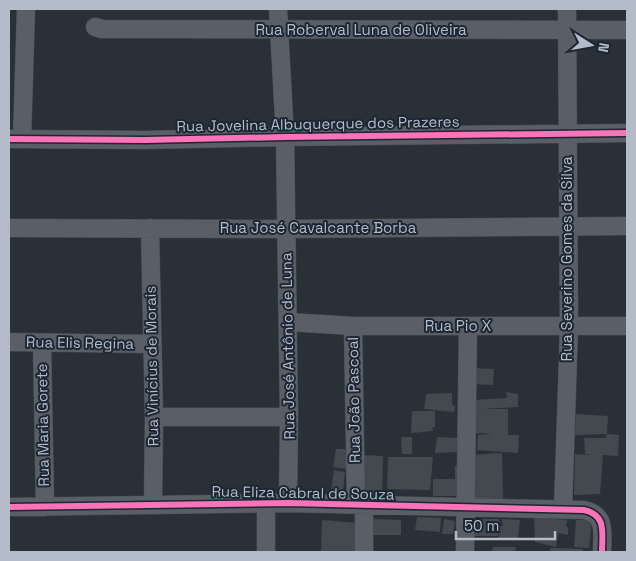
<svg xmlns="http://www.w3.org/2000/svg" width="636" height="561" font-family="'Space Grotesk',sans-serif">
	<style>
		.building { fill: #444950 }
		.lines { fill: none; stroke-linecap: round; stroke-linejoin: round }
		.minor-casing { stroke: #484c53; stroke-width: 19 }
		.minor { stroke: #5a5e66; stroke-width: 18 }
		.cycleway-casing { stroke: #1d2633; stroke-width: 9 }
		.cycleway { stroke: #fb73b8; stroke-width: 6 }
		.labels { text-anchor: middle; stroke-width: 4; stroke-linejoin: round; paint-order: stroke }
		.street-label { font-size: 15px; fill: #b4bcc9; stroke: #1d2633 }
	</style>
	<rect width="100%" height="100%" fill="#2a3038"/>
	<!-- building -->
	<path class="building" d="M472,368L494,369L493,385L472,384Z
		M506,392L518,394V407L482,409H508V435H519L518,453L477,450L478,435L493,434L475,433L474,400L507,398Z
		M452,393V405L455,406L454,412L424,409L426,394Z
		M412,411H435V428L432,427L433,431L411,433Z
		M576,414L608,416L607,434L619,435L618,456L603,455L600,494L574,495L575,454L592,455L585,454L584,438H606L607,434L575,435Z
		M401,437H412V454H402Z
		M437,437L458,438V452L435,453Z
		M336,449H348L347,469L333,467Z
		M502,453L503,499L473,500L471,455Z
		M363,455L383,456L382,495H363Z
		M388,457H433L430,490L387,489Z
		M455,466L460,467V496H433V479H455Z
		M334,470L345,472L343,492H331Z
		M417,517L441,518L440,532L415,530Z
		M534,517L567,520L566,527H568V535L558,533L556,547L535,542Z
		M372,519L401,520V535H373Z
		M444,519L455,521L453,534H442Z
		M483,519H499V526H503L502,519L520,520L518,538H499V526L498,536H473L475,524Z
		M322,520L359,523V552H321Z
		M576,520H592L589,548L574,547Z
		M493,547H516L515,552H492Z
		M550,548L583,549V552H550Z"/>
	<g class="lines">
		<defs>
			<path id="minor" d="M278,9L285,137L289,417L288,503
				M95,27L102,29L627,30
				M9,139L145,140L285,137L627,133
				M22,139L26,9
				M9,228L286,229L627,226
				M150,228L154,417L153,505
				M288,322L353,326H627
				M353,326L356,505
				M9,342L152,344
				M42,343L45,507
				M154,417H289
				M9,507L288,503L584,510C607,515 602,533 602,552
				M563,509L569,327L567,9
				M266,552V504
				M364,552V505
				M465,552L468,326"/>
		</defs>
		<!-- minor casing -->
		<use href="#minor" class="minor-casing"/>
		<!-- minor -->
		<use href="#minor" class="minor"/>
		<defs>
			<path id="cycleway" d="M9,139L145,140L285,137L627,133
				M9,507L288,503L584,510C607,515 602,533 602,552"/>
		</defs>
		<!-- cycleway casing -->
		<use href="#cycleway" class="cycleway-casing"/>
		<!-- cycleway -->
		<use href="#cycleway" class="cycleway"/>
	</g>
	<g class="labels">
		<!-- street labels -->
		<g class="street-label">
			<text x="361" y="35">Rua Roberval Luna de Oliveira</text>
			<text transform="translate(318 124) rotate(-1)" y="5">Rua Jovelina Albuquerque dos Prazeres</text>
			<text x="318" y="233">Rua José Cavalcante Borba</text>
			<text transform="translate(567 259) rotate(-90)" y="5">Rua Severino Gomes da Silva</text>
			<text x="458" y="331">Rua Pio X</text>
			<text transform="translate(80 343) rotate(1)" y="5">Rua Elis Regina</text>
			<text transform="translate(288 346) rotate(-91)" y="5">Rua José Antônio de Luna</text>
			<text transform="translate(152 366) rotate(-91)" y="5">Rua Vinícius de Morais</text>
			<text transform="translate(354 400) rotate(-91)" y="5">Rua João Pascoal</text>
			<text transform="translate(43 425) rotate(-91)" y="5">Rua Maria Gorete</text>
			<text transform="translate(303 493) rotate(1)" y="5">Rua Eliza Cabral de Souza</text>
		</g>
	</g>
	<!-- border -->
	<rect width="636" height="561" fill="none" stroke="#b4bcc9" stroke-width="20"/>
	<!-- north arrow -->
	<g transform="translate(591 45) rotate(101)" stroke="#1d2633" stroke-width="4" paint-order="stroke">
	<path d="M0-4L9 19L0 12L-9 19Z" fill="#b4bcc9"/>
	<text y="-8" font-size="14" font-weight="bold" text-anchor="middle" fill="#b4bcc9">N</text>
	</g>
	<!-- scale -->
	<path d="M456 531v8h99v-8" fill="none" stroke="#b4bcc9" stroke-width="2.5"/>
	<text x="464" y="531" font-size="15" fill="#b4bcc9" stroke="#1d2633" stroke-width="4" paint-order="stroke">50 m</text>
</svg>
